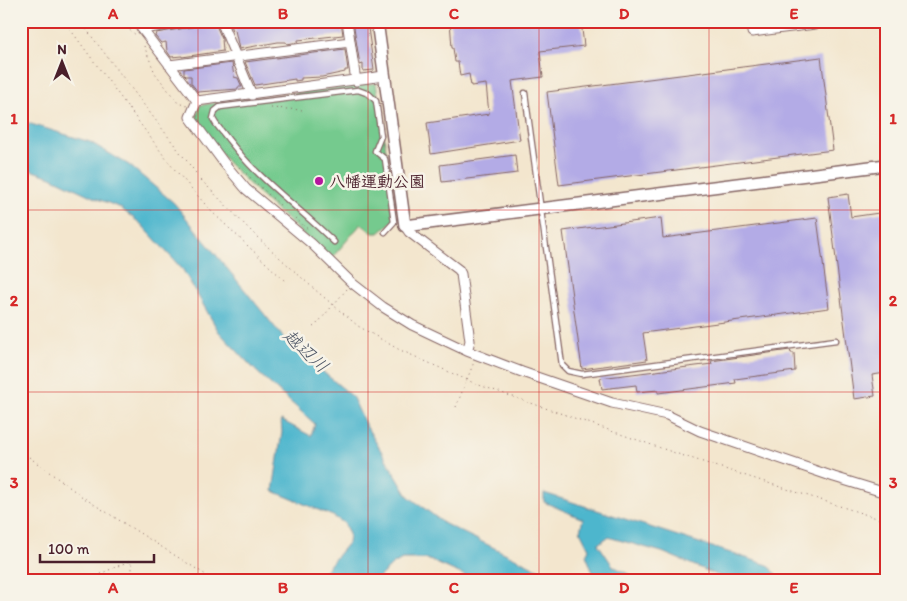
<svg xmlns="http://www.w3.org/2000/svg" width="907" height="601" font-family="Itim,'Klee One',sans-serif">
	<style>
		.green { fill: #75ca8e; stroke: #60745c }
		.water { fill: #4eb6cd; stroke: #4c6a7c }
		.building { fill: #b3abe6 }
		.lines { fill: none; stroke-linecap: round; stroke-linejoin: round }
		.service-casing { stroke: #856564; stroke-width: 7 }
		.minor-casing { stroke: #856564; stroke-width: 11 }
		.tertiary-casing { stroke: #856564; stroke-width: 14 }
		.path { stroke: #856564; stroke-width: 1; stroke-dasharray: 1 4; stroke-linecap: butt }
		.service { stroke: #fff; stroke-width: 4.5 }
		.minor { stroke: #fff; stroke-width: 9 }
		.tertiary { stroke: #fff; stroke-width: 11 }
		.grid { fill: none; stroke: #d62828; stroke-width: 1; stroke-opacity: 0.55 }
		.poi-dot { fill: #b5179e; stroke: #f7f3e8; stroke-width: 2 }
		.labels { text-anchor: middle; stroke-width: 5; stroke-linejoin: round; paint-order: stroke }
		.poi-label { font-size: 16px; font-weight: bold; fill: #4a1f2b; stroke: #f7f3e8; text-anchor: start }
		.water-label { font-size: 18px; font-style: italic; fill: #4b5464; stroke: #f7f3e8 }
		.neatline { fill: none; stroke: #d62828; stroke-width: 2 }
		.grid-label { font-size: 16px; text-anchor: middle; font-weight: bold; fill: #d62828 }
	</style>
	<rect width="100%" height="100%" fill="#f7f3e8"/>
	<filter id="ink" filterUnits="userSpaceOnUse"><feTurbulence type="fractalNoise" baseFrequency=".02" numOctaves="2"/><feDisplacementMap in="SourceGraphic" scale="10" xChannelSelector="R" yChannelSelector="G"/><feConvolveMatrix kernelMatrix="1 2 1 2 8 2 1 2 1" color-interpolation-filters="sRGB"/></filter>
	<filter id="wash" filterUnits="userSpaceOnUse"><feTurbulence type="fractalNoise" baseFrequency=".0096" numOctaves="4" result="noise"/><feDisplacementMap in="SourceGraphic" scale="20" xChannelSelector="R" yChannelSelector="G"/><feGaussianBlur stdDeviation="1.12" result="paint"/><feColorMatrix in="noise" values="0 0 0 0 0 0 0 0 0 0 0 0 0 0 0 0 0 1.4 0 .05"/><feComposite in="paint" operator="in"/></filter>
	<g filter="url(#wash)">
		<rect width="100%" height="100%" fill="#f3e6ce"/>
		<!-- green -->
		<path class="green" d="M376,83L396,218L379,233H373L361,224L331,259L265,200L228,163L196,119L200,105Z"/>
		<!-- water -->
		<path class="water" d="M21,121L90,142L129,165L174,203L287,342L352,396L365,424L408,496L445,524L552,576L564,580H475L427,559H402L392,565L376,580H317L348,543L349,534L344,523L333,516L273,491L282,432L281,420L311,436L315,424L256,371L219,332L183,270L141,224L119,207L95,198L51,177L21,167Z
			M544,493L768,565L781,580H729L662,552L608,537L598,544L613,566L640,580H596L586,555L589,549L580,531L583,519L544,502Z"/>
		<g id="blocks">
			<!-- building -->
			<path class="building" d="M229,21H341L343,35L298,40V42L287,44L286,42H278L239,49L235,30L232,31Z
				M353,21H367L374,70L363,71V64L360,65Z
				M450,21H581L584,46L540,51L543,77L512,81L520,140L431,154L427,123L489,114L486,84L471,86L469,74L460,76L458,62H455L453,48H452Z
				M215,23L222,39L223,51L182,57V56L171,57L167,51L166,42L161,43L155,36L156,33Z
				M345,49L348,70H345V72L322,77L301,78V80L295,81V79L255,85L245,62Z
				M821,57L833,150L559,185L547,92Z
				M232,63L234,77L238,78L242,87H238V89L198,92L191,83V76H186L184,74V69Z
				M515,155L517,173L442,182L440,165Z
				M848,194L851,217L886,212V373L872,375L875,396L854,399L828,197Z
				M661,218L663,238L817,218L829,308L643,333L647,360L582,369L563,231Z
				M790,350L791,353H794L795,371L735,379L736,383L658,393V390L637,392L636,385L602,389L600,378L712,364L711,361Z"/>
		</g>
	</g>
	<g filter="url(#ink)">
		<use href="#blocks" fill-opacity="0" stroke="#856564" stroke-width="1"/>
		<g class="lines">
			<defs>
				<path id="service" d="M525,93L562,365L568,371L582,374L836,340
					M334,242C309,217 281,196 256,171C241,157 229,140 216,124L213,119L215,111L220,107L358,90L369,94L376,101L381,136L375,151L385,159L394,222L385,232"/>
				<path id="minor" d="M136,21L197,101L384,76
					M221,21L252,95
					M347,21L356,81
					M751,21L752,32L839,21
					M142,29L196,21
					M169,65L350,42
					M197,101L190,117L224,163L246,189L312,244L352,283L383,307L412,325L467,351L522,372L612,403L667,415L700,431L834,477L886,493
					M405,226L409,232L459,270L461,274L470,341L467,351"/>
				<path id="tertiary" d="M377,21L405,226L886,165"/>
			</defs>
			<!-- service casing -->
			<use href="#service" class="service-casing"/>
			<!-- minor casing -->
			<use href="#minor" class="minor-casing"/>
			<!-- tertiary casing -->
			<use href="#tertiary" class="tertiary-casing"/>
			<!-- path -->
			<path class="path" d="M64,21L170,164L211,211L285,281
				M80,21L202,181L256,236L313,288L358,326L398,349L476,384L678,454L886,521
				M118,21L136,35
				M144,46L155,73L178,103L187,106
				M271,108L303,110
				M239,167L282,207
				M295,218L309,230
				M313,327L316,325L347,289
				M456,407L474,362
				M21,451L84,498L214,580
				M92,580L100,574L129,561L132,565V574"/>
			<!-- service -->
			<use href="#service" class="service"/>
			<!-- minor -->
			<use href="#minor" class="minor"/>
			<!-- tertiary -->
			<use href="#tertiary" class="tertiary"/>
		</g>
	</g>
	<!-- grid -->
	<path class="grid" d="M198,21V580M368,21V580M539,21V580M709,21V580M21,210H886M21,392H886"/>
	<!-- markers -->
	<circle class="poi-dot" cx="319" cy="181" r="5"/>
	<g class="labels">
		<!-- poi labels -->
		<g class="poi-label">
			<text x="329" y="187">八幡運動公園</text>
		</g>
		<!-- water labels -->
		<g class="water-label">
			<text transform="translate(306 351) rotate(43)" y="6">越辺川</text>
		</g>
	</g>
	<!-- margin -->
	<rect width="907" height="601" fill="none" stroke="#f7f3e8" stroke-width="55"/>
	<!-- north arrow -->
	<g transform="translate(62 62)" stroke="#f7f3e8" stroke-width="4" paint-order="stroke">
	<path d="M0-4L9 19L0 12L-9 19Z" fill="#4a1f2b"/>
	<text y="-8" font-size="14" font-weight="bold" text-anchor="middle" fill="#4a1f2b">N</text>
	</g>
	<!-- scale -->
	<path d="M40 554v8h114v-8" fill="none" stroke="#4a1f2b" stroke-width="2.5"/>
	<text x="48" y="554" font-size="15" fill="#4a1f2b" stroke="#f7f3e8" stroke-width="4" paint-order="stroke">100 m</text>
	<rect x="28" y="28" width="852" height="546" class="neatline"/>
	<g class="grid-label">
		<text x="113" y="19">A</text>
		<text x="283" y="19">B</text>
		<text x="454" y="19">C</text>
		<text x="624" y="19">D</text>
		<text x="794" y="19">E</text>
		<text x="14" y="124">1</text>
		<text x="893" y="124">1</text>
		<text x="14" y="306">2</text>
		<text x="893" y="306">2</text>
		<text x="14" y="488">3</text>
		<text x="893" y="488">3</text>
		<text x="113" y="593">A</text>
		<text x="283" y="593">B</text>
		<text x="454" y="593">C</text>
		<text x="624" y="593">D</text>
		<text x="794" y="593">E</text>
	</g>
</svg>
